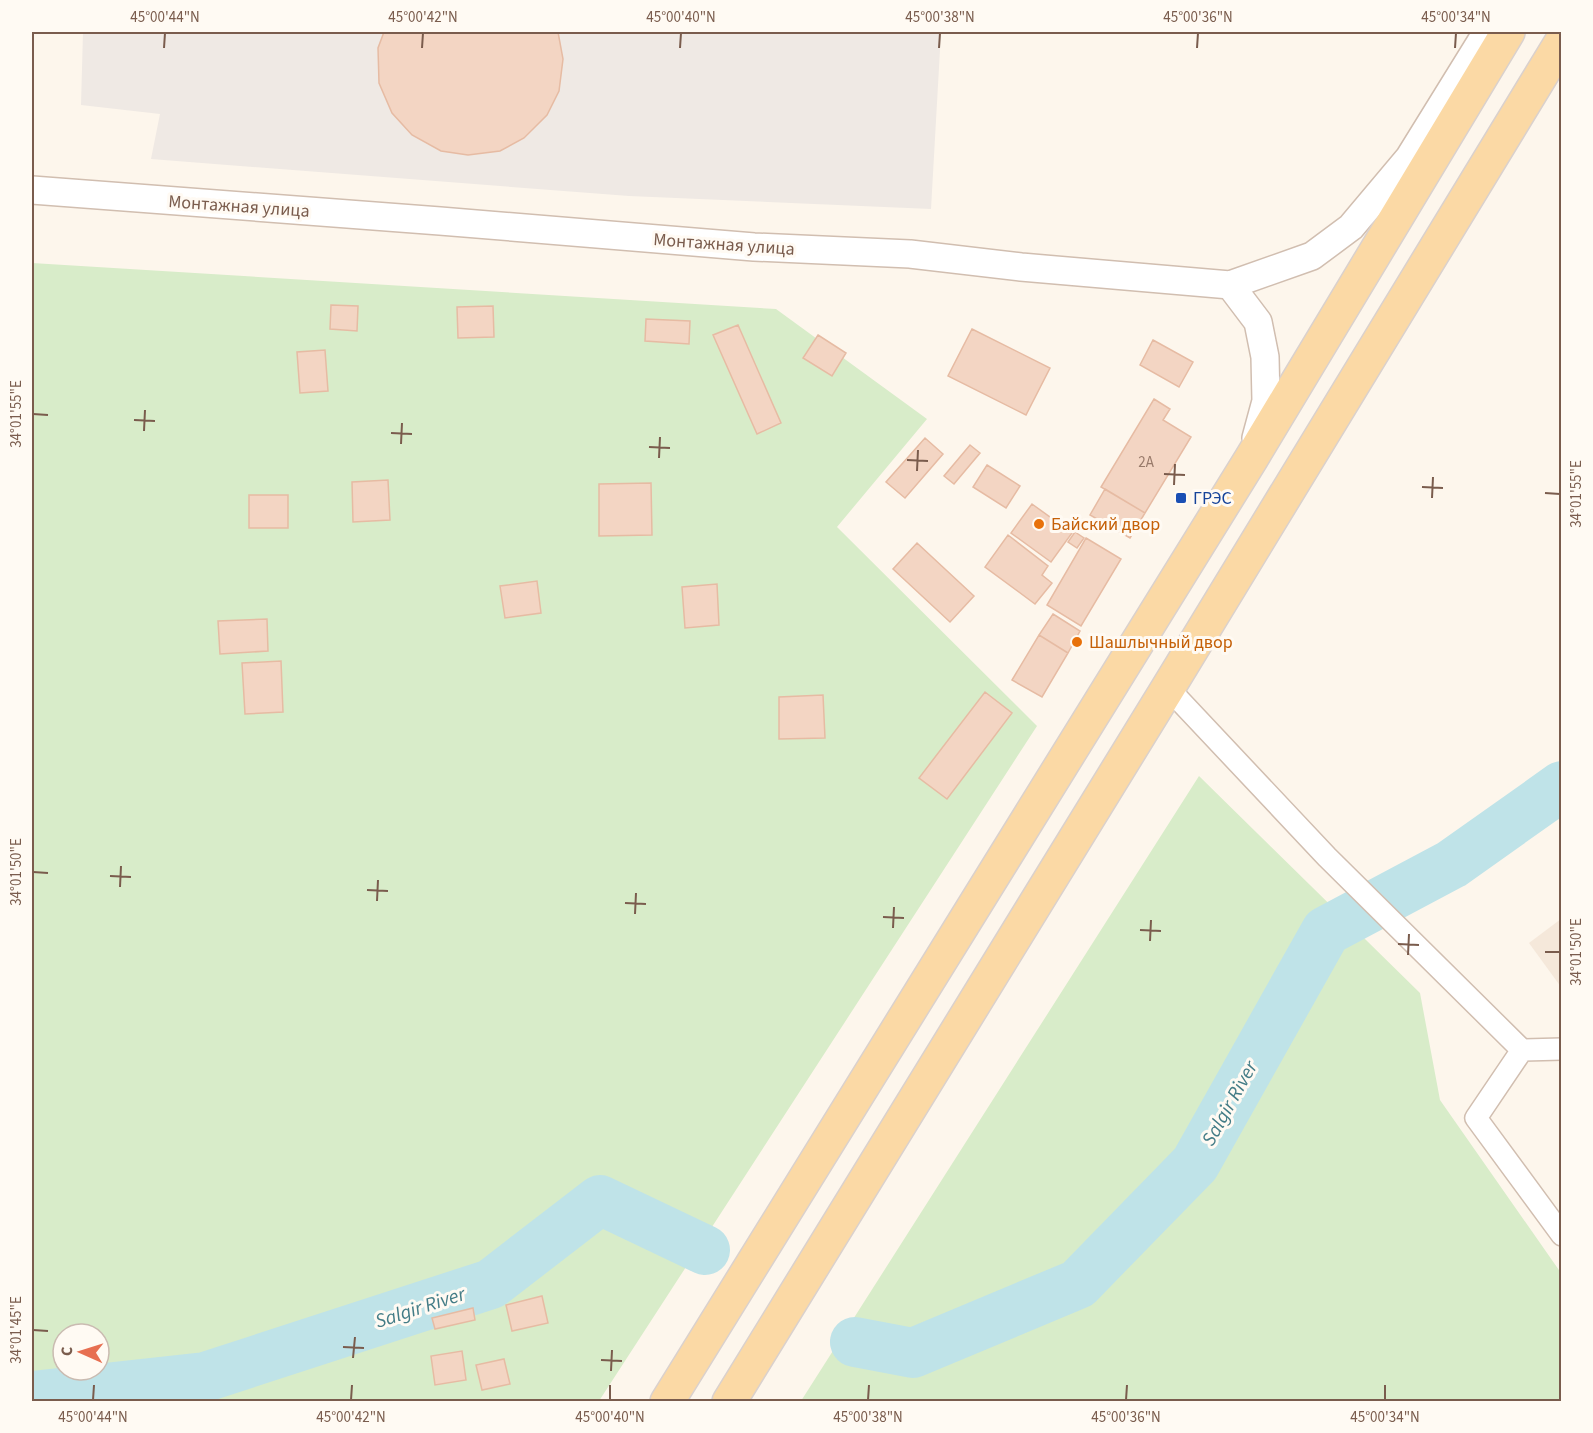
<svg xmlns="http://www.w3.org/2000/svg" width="1593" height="1433" font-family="'Source Sans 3',sans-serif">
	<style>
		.residential { fill: #f5e8da }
		.industrial { fill: #efe9e4 }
		.green { fill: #d8ecc9; fill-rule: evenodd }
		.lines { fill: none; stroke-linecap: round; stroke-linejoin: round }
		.river { stroke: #bfe3e8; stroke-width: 50 }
		.building { fill: #f3d5c3; stroke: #e6bba3; stroke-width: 1.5 }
		.minor-casing { stroke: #d1beb0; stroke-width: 24 }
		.tertiary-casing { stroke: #d1beb0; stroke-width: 30 }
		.primary-casing { stroke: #dad1cd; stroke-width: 36 }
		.minor { stroke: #fff; stroke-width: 21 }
		.tertiary { stroke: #fff; stroke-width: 27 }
		.primary { stroke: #fbd9a5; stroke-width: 33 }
		.ticks { fill: none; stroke: #7a5c4d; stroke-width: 2 }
		.transit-dot { fill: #1a4fb4; stroke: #fffaf3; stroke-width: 2 }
		.food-dot { fill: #e8710a; stroke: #fffaf3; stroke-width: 2 }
		.labels { text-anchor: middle; stroke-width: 6; stroke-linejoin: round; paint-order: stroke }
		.number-label { font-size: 15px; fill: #987a6a }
		.street-label { font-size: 18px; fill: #7a5c4d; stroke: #fffaf3 }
		.transit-label { font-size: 18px; fill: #164399; stroke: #fffaf3; text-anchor: start }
		.food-label { font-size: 18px; fill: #c56008; stroke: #fffaf3; text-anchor: start }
		.water-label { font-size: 20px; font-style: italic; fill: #437c86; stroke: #fffaf3 }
		.neatline { fill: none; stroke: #7a5c4d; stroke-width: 2 }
		.ticks-label { font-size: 15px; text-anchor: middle; fill: #7a5c4d }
	</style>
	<rect width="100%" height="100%" fill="#fdf6ec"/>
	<!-- residential -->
	<path class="residential" d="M1561,919V987L1529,943Z"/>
	<!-- industrial -->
	<path class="industrial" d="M83,32H941L931,209L629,196L151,159L160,114L81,105Z"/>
	<!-- green -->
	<path class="green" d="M32,263L776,309L927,419L837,527L1037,726L599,1401H32ZM63,1334H99V1370H63Z
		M1199,776L1420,993L1440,1100L1561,1273V1401H801Z"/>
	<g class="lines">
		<!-- river -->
		<path class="river" d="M855,1342L913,1353L1078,1284L1195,1164L1326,931L1452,864L1562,786
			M32,1396L205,1377L491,1284L600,1200L705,1250"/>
	</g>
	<!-- building -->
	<path class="building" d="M384,32H558L563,59L559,91L547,115L524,138L500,151L468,155L441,151L412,135L392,113L379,83L378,48Z
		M331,305L358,306L357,331L330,329Z
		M493,306L494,337L458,338L457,307Z
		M646,319L690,321L689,344L645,341Z
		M738,325L781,423L757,434L713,335Z
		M972,329L1050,368L1026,415L948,376Z
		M818,335L846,353L832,376L803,358Z
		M1153,340L1193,362L1179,387L1140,365Z
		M325,350L328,391L300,393L297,352Z
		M1154,399L1170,409L1163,420L1191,437L1145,513L1101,487Z
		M925,438L943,454L905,498L886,482Z
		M970,445L980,453L954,484L944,476Z
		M987,465L1020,486L1006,508L973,487Z
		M388,480L390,520L353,522L352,482Z
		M651,483L652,535L599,536V484Z
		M1105,489L1145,513L1130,538L1090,515Z
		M249,495H288V528H249Z
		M1032,504L1072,533L1051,562L1011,533Z
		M1075,532L1084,538L1077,548L1068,542Z
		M1008,535L1048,566L1042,575L1052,583L1035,604L985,567Z
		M1086,538L1121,559L1081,626L1047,605Z
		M917,543L974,596L950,622L893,569Z
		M537,581L541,613L505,618L500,586Z
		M717,584L719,625L685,628L682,587Z
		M1053,614L1080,631L1068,653L1039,635Z
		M267,619L268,651L220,654L218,621Z
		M1039,635L1068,653L1042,697L1012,680Z
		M281,661L283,712L245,714L242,663Z
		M985,692L1012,713L947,799L919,778Z
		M823,695L825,738L779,739V697Z
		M542,1296L548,1323L512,1331L506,1305Z
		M473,1308L475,1320L435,1329L432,1318Z
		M462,1351L466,1380L435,1385L431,1356Z
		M504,1359L510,1384L482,1390L476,1365Z"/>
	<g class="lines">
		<defs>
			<path id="minor" d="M1168,688L1327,857L1522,1050
				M1522,1050L1476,1118L1562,1235
				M1522,1050L1562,1049"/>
			<path id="tertiary" d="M32,190L440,221L754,247L910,254L1021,267L1230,285L1312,256L1351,227L1409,158L1487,32
				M1230,285L1258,322L1265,357L1266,401L1256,438"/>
			<path id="primary" d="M667,1402L1251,459L1508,32
				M729,1402L1168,688L1562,41"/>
		</defs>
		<!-- minor casing -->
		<use href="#minor" class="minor-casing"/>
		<!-- tertiary casing -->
		<use href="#tertiary" class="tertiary-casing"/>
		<!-- primary casing -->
		<use href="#primary" class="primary-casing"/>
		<!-- minor -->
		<use href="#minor" class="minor"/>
		<!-- tertiary -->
		<use href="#tertiary" class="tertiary"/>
		<!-- primary -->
		<use href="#primary" class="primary"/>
	</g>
	<!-- ticks -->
	<path class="ticks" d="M164,48L165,33M422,48L423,33M680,48L681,33M939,48L940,33M1197,48L1198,33M1455,48L1456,33M33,414L48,415M134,420L155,421M144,431L145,410M391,433L412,434M401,444L402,423M649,447L670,448M659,458L660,437M907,460L928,461M917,471L918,450M1164,474L1185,475M1174,485L1175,464M1422,487L1443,488M1545,493L1560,494M1432,498L1433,477M33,872L48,873M110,876L131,877M120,887L121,866M367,890L388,891M377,901L378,880M625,903L646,904M635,914L636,893M883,917L904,918M893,928L894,907M1140,930L1161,931M1150,941L1151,920M1398,944L1419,945M1545,952H1560M1408,955L1409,934M33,1330L48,1331M343,1347L364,1348M353,1358L355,1337M601,1360L622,1361M611,1371L612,1350M93,1400L94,1385M351,1400L352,1385M610,1400V1385M868,1400L869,1385M1126,1400L1127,1385M1385,1400V1385"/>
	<!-- markers -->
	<rect class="transit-dot" x="1175" y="492" width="12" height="12" rx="3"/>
	<g class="food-dot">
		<circle cx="1039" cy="524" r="6"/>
		<circle cx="1077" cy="642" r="6"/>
	</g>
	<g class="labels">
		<!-- number labels -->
		<g class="number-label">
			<text x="1146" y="467">2А</text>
		</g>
		<!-- street labels -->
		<g class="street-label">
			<text transform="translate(239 206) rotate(4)" y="6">Монтажная улица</text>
			<text transform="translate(724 244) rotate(4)" y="6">Монтажная улица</text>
		</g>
		<!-- transit labels -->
		<g class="transit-label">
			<text x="1193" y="504">ГРЭС</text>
		</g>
		<!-- food labels -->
		<g class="food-label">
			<text x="1051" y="530">Байский двор</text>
			<text x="1089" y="648">Шашлычный двор</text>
		</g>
		<!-- water labels -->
		<g class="water-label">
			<text transform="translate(1229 1103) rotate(-61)" y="7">Salgir River</text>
			<text transform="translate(420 1307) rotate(-18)" y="7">Salgir River</text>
		</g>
	</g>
	<!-- border -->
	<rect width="1593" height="1433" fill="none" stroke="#fffaf3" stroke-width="66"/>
	<!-- north arrow -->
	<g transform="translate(81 1352) rotate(273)"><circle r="28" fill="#fffaf3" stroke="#cabbb1" stroke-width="1.5"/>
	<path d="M0-4.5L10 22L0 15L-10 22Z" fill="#e76f51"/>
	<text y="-9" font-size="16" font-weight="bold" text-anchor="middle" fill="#7a5c4d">С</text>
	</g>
	<rect x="33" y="33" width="1527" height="1367" class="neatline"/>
	<g class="ticks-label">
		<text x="165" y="22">45°00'44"N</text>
		<text x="423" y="22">45°00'42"N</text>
		<text x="681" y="22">45°00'40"N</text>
		<text x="940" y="22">45°00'38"N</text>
		<text x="1198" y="22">45°00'36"N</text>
		<text x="1456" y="22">45°00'34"N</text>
		<text transform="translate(16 414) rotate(-90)" y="5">34°01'55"E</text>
		<text transform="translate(1576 494) rotate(-90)" y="5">34°01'55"E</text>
		<text transform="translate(16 872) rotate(-90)" y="5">34°01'50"E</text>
		<text transform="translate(1576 952) rotate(-90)" y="5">34°01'50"E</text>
		<text transform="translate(16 1330) rotate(-90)" y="5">34°01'45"E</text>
		<text x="93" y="1422">45°00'44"N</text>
		<text x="351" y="1422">45°00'42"N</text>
		<text x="610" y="1422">45°00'40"N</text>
		<text x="868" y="1422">45°00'38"N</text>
		<text x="1126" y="1422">45°00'36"N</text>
		<text x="1385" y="1422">45°00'34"N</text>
	</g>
</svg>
